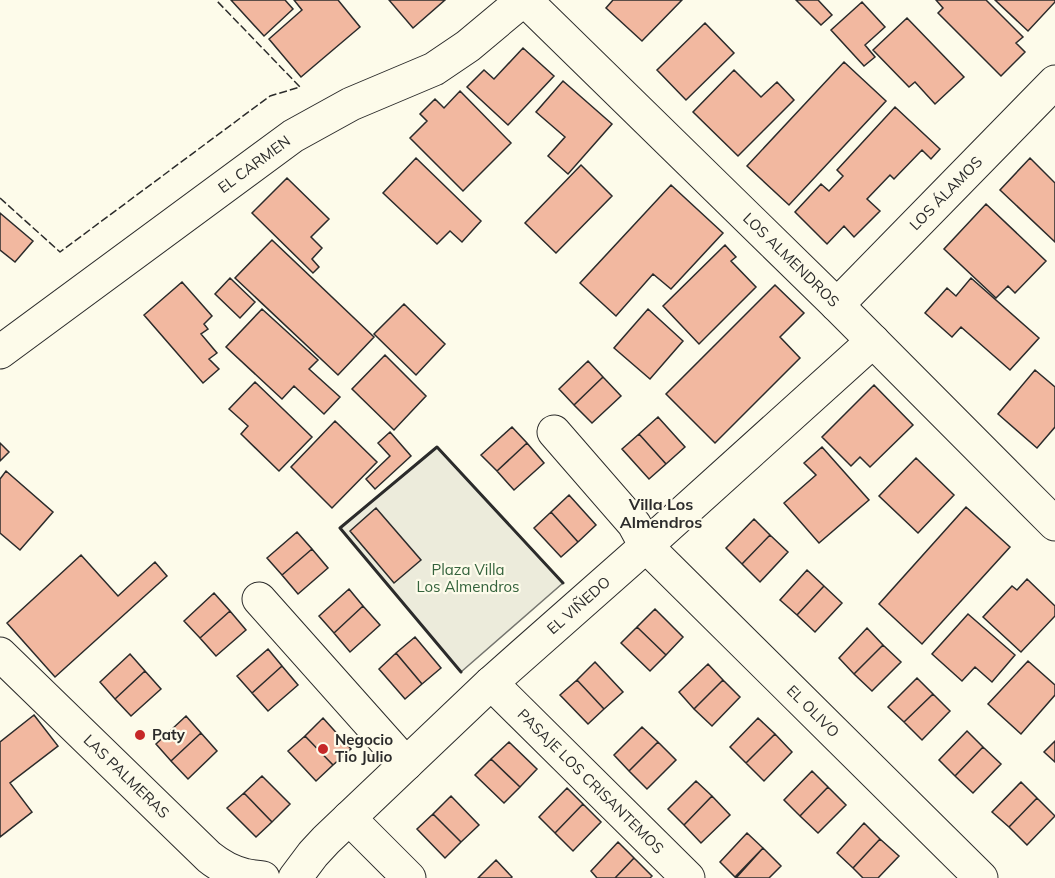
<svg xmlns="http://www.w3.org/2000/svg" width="1055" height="878" font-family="Mulish,sans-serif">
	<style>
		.green { fill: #ecebdb; stroke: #74746e; stroke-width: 1.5 }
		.building { fill: #f2b8a0; stroke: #2b2b2b; stroke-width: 1.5 }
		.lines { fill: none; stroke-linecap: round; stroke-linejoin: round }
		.minor-casing { stroke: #2b2b2b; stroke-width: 35 }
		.minor { stroke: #fdfbea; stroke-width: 33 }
		.fence { stroke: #2b2b2b; stroke-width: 1.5; stroke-dasharray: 8 3; stroke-linecap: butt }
		.wall { stroke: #2b2b2b; stroke-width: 3 }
		.poi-dot { fill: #c62828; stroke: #fdfbea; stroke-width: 2 }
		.labels { text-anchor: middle; stroke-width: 4.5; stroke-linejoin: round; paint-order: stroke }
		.street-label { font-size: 15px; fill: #2b2b2b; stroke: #fdfbea }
		.park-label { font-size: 15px; fill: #34623c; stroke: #fdfbea }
		.poi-label { font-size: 15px; font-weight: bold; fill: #2b2b2b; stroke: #fdfbea; text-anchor: start }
		.neighbourhood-label { font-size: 16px; font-weight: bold; fill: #2b2b2b; stroke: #fdfbea }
	</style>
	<rect width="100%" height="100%" fill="#fdfbea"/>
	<!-- green -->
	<path class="green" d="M437,447L563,583L461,672L340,528Z"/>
	<!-- building -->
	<path class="building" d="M231,0H285L293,9L264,36Z
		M294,0H338L360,27L301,77L269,39L302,10Z
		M389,0H445L413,28Z
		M613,0H682L642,41L606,8Z
		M796,0H818L832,15L821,25Z
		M936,0H986L1023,37L1016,43L1025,52L1001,76L938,13L943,8Z
		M995,0H1055V2L1028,31Z
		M862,2L885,27L865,45L875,57L864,66L831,30Z
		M907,18L964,77L935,104L915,82L909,87L873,50Z
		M705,23L734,53L686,100L657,70Z
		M523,48L554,76L508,125L467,87L484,70L494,79Z
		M844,62L886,101L789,205L747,166Z
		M734,70L761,97L777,82L794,100L738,156L693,112Z
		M563,81L612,124L568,174L548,156L565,137L536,112Z
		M460,91L511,143L463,191L410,138L427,121L420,114L435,99L444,108Z
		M895,107L940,149L931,159L922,150L894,179L890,175L867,199L880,211L854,237L844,226L827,244L795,212L821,184L829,191L843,176L837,170Z
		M416,158L481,221L462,242L450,231L437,244L383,193Z
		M1030,158L1055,183V242L1000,190Z
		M581,165L612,196L556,253L525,223Z
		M287,178L329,219L311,237L322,248L312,259L319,267L313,273L252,213Z
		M671,185L723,233L671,289L653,274L616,316L580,283Z
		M986,204L1046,261L1015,293L1008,286L996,298L944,249Z
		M0,213L33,241L15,262L0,250Z
		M272,240L374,337L338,375L235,278Z
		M725,245L736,257L731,261L756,287L699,344L663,306Z
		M230,278L255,302L240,318L215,294Z
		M971,278L1039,338L1010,370L961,327L952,337L925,313L947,288L956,296Z
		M182,282L212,316L204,324L208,329L201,334L217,353L209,359L219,369L203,383L144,315Z
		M775,285L804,313L780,337L800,358L715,443L666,394Z
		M404,304L445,344L416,375L374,334Z
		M262,309L318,360L309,369L340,397L324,414L294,386L282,399L226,347Z
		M648,309L683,341L650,379L614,348Z
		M385,355L426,396L394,430L352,389Z
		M588,361L603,377L574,405L559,389Z
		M1035,370L1055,387V427L1037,448L998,414Z
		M603,377L621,396L592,423L574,405Z
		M255,382L312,437L279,471L241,434L248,426L229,409Z
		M874,385L913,425L870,467L860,457L851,466L822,437Z
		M658,417L685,447L666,464L639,434Z
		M335,421L377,462L332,508L291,467Z
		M512,427L527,443L497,471L481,455Z
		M390,432L411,456L375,489L366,479L390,456L378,443Z
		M639,434L666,464L649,479L622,449Z
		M0,443L9,452L0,461Z
		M527,443L544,463L514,490L497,471Z
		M822,447L869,500L819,543L784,503L816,475L804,463Z
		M916,458L954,495L918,533L879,496Z
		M6,471L53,512L20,550L0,533V479Z
		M569,495L596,525L578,542L551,512Z
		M966,507L1010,547L922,644L879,604Z
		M376,508L421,560L394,583L350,531Z
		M551,512L578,542L561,557L534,528Z
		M754,519L770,535L742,564L726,548Z
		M297,532L312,549L282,575L267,558Z
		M770,535L788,552L760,582L742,564Z
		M312,549L328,568L298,594L282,575Z
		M81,555L118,596L155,562L167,576L55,677L7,623Z
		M807,570L824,586L797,615L780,600Z
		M1027,579L1055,606V616L1021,652L983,617L1012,586L1017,590Z
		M824,586L842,603L815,632L797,615Z
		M349,589L363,606L334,633L319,616Z
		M214,593L230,611L200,638L184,621Z
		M363,606L380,625L350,652L334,633Z
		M655,609L683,637L666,655L637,627Z
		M230,611L246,630L216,656L200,638Z
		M968,614L1015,655L992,682L975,667L962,681L932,654Z
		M637,627L666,655L650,671L621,643Z
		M867,628L883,645L854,674L839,658Z
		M415,637L441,668L422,684L396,653Z
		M883,645L901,662L872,691L854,674Z
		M268,649L282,666L252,693L237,676Z
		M396,653L422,684L405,699L379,669Z
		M130,654L145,671L115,699L100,682Z
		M1028,661L1055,685V695L1021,734L988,704Z
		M595,662L623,692L604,709L577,680Z
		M708,664L723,680L694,709L679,692Z
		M282,666L298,685L268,711L252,693Z
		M145,671L161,689L131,716L115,699Z
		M917,678L933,694L904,722L888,707Z
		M577,680L604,709L588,724L560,695Z
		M723,680L740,697L712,726L694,709Z
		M933,694L950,711L922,740L904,722Z
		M34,715L58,746L10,783L32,812L0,837V742Z
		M186,716L201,733L171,761L156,744Z
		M323,718L351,749L333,765L305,736Z
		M758,718L775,734L746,763L730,747Z
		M642,727L658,742L629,771L614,755Z
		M967,731L983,747L955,776L939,760Z
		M201,733L217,751L188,779L171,761Z
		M775,734L792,752L764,781L746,763Z
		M305,736L333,765L316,781L288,751Z
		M1055,741V762L1044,752Z
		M509,742L537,769L520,787L491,759Z
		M658,742L676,760L647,789L629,771Z
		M983,747L1001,764L973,793L955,776Z
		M491,759L520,787L504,803L475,775Z
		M812,771L828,787L800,816L784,800Z
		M262,776L290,804L272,822L244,793Z
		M696,781L712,796L684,825L668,809Z
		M1021,782L1037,798L1009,827L992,812Z
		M828,787L846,805L818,833L800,816Z
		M567,788L583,804L555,833L539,817Z
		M244,793L272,822L256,837L227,808Z
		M451,796L479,825L461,842L433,814Z
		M712,796L730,815L701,843L684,825Z
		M1037,798L1055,816L1027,845L1009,827Z
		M583,804L601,822L573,851L555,833Z
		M433,814L461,842L445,858L417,829Z
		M864,823L880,839L853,868L837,853Z
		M747,833L763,848L735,877L720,862Z
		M880,839L899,856L878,878H863L853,868Z
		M618,842L634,858L615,878H597L591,871Z
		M763,848L781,866L769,878H736Z
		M634,858L652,876L650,878H615Z
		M496,860L512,877L511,878H478Z"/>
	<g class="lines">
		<defs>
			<g id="minor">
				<path id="s1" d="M525,0L837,305L1055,524"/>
				<path id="s2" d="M837,305L1055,82"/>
				<path id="s3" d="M0,352L293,136L351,104L434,69L468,46L523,0"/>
				<path id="s4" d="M554,432L634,524L646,546L981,878"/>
				<path d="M259,599L406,764"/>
				<path id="s5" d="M0,654L209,857C219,865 231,872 244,875C250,877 257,877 263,878"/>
				<path id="s6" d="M491,683L688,878"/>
				<path d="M349,818L409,878"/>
				<path id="s7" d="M295,878L313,854L326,840L491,683L646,546L873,341"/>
			</g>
		</defs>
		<!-- minor casing -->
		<use href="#minor" class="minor-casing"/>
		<!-- minor -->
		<use href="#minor" class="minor"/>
		<!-- fence -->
		<path class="fence" d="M0,198L60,252L270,96L300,87L216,0"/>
		<!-- wall -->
		<path class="wall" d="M461,672L340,528L437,447L563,583"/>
	</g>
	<!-- markers -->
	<g class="poi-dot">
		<circle cx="140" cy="735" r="6"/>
		<circle cx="323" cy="749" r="6"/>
	</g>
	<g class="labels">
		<!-- street labels -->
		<g class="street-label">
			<text dy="5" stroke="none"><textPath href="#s3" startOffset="316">EL CARMEN</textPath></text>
			<text dy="5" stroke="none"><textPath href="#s2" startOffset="156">LOS ÁLAMOS</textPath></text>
			<text dy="5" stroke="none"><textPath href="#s1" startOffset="372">LOS ALMENDROS</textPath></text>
			<text dy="5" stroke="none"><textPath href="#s7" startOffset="394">EL VIÑEDO</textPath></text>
			<text dy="5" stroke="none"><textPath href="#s4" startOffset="382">EL OLIVO</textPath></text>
			<text dy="5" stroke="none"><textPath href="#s5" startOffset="176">LAS PALMERAS</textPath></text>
			<text dy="5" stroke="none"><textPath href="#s6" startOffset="140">PASAJE LOS CRISANTEMOS</textPath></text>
		</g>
		<!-- park labels -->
		<g class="park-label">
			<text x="468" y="575">Plaza Villa<tspan x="468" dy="17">Los Almendros</tspan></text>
		</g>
		<!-- poi labels -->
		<g class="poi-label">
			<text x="152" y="740">Paty</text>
			<text x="335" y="745">Negocio<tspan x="335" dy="17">Tio Julio</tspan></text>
		</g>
		<!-- neighbourhood labels -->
		<g class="neighbourhood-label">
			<text x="661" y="510">Villa Los<tspan x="661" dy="18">Almendros</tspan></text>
		</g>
	</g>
</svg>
